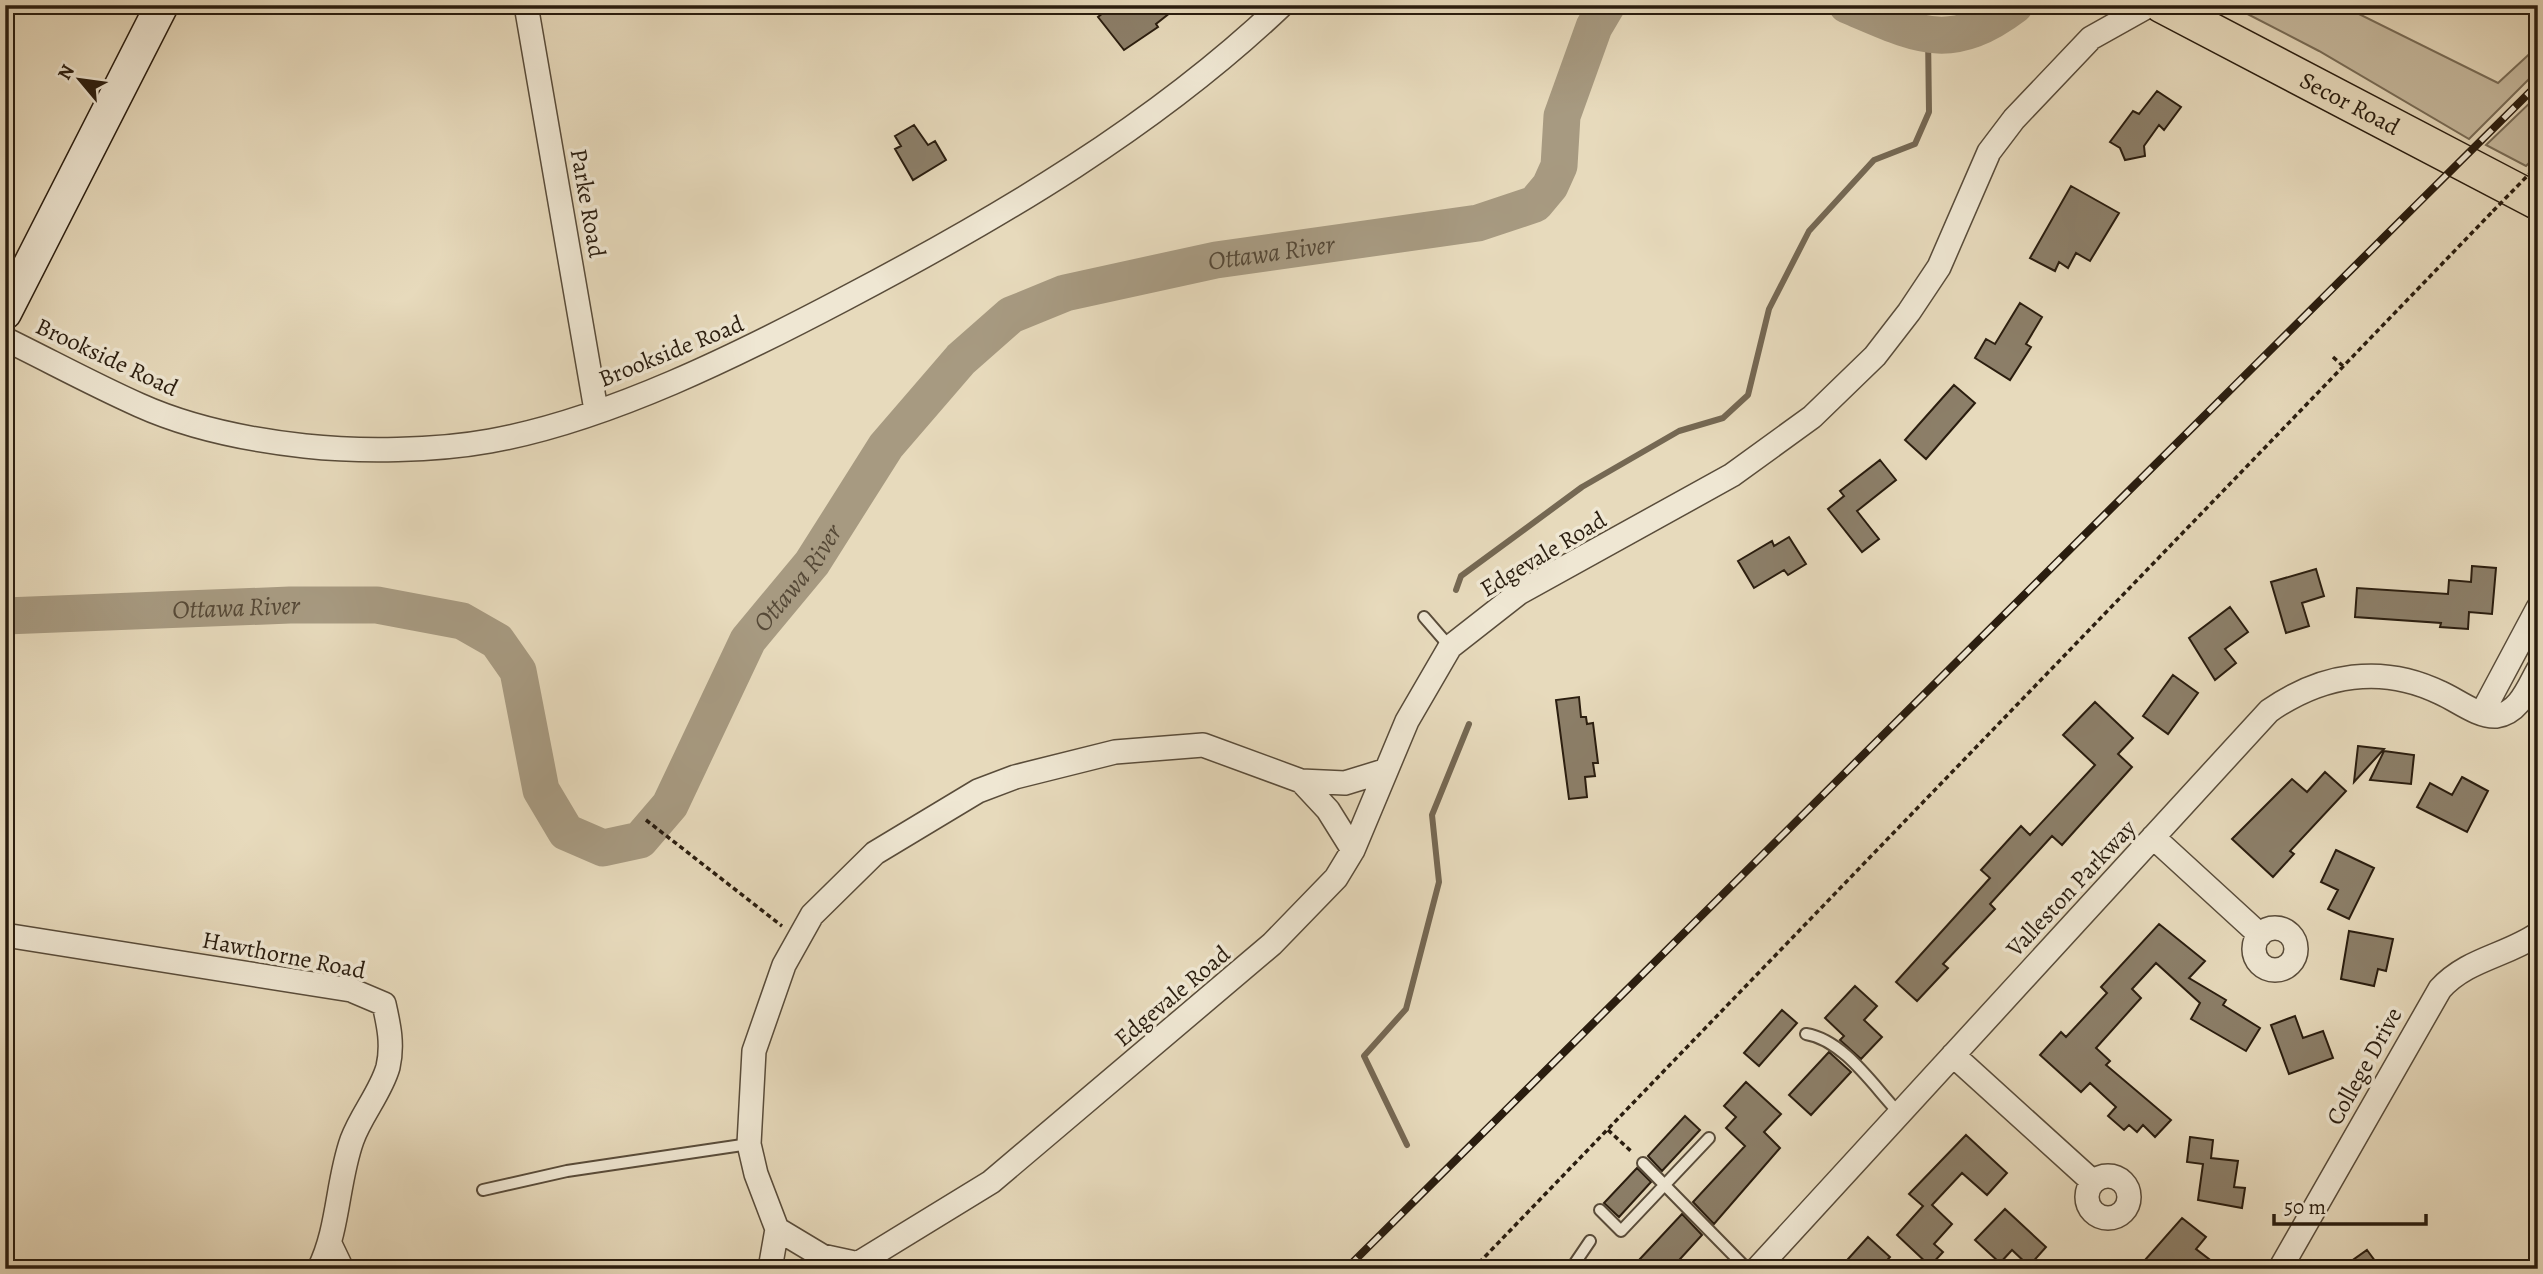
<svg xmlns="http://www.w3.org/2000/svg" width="2543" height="1274" font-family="Alegreya,serif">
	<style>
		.green { fill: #c7ba9f; stroke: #786c57; stroke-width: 2 }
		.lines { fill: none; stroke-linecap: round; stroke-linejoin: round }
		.stream { stroke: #756853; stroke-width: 6 }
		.river { stroke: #a79a81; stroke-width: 37 }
		.building { fill: #8c7f69; stroke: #2a1d0f; stroke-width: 2 }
		.service-casing { stroke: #594c3a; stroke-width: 14 }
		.minor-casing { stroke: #594c3a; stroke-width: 26 }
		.secondary-casing { stroke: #2a1d0f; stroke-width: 35 }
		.primary-casing { stroke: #2a1d0f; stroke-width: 38 }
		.path { stroke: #2a1d0f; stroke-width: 3.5; stroke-dasharray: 5 3.5; stroke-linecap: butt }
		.service { stroke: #efe7d3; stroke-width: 10 }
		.minor { stroke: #efe7d3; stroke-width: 23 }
		.secondary { stroke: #efe7d3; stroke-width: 32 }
		.primary { stroke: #e7dabc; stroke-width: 35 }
		.rail-casing { stroke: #2a1d0f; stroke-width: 8 }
		.rail { stroke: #efe7d3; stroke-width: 5; stroke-dasharray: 16; stroke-linecap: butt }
		.path-bridge { stroke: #2a1d0f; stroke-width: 3.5; stroke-dasharray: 5 3.5; stroke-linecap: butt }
		.labels { text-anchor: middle; stroke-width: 7; stroke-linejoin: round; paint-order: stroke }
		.street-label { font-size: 24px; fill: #2a1d0f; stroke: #efe7d3 }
		.water-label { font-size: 26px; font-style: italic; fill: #564937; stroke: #efe7d3 }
	</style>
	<rect width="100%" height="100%" fill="#e7dabc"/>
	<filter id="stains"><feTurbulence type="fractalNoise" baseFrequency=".00286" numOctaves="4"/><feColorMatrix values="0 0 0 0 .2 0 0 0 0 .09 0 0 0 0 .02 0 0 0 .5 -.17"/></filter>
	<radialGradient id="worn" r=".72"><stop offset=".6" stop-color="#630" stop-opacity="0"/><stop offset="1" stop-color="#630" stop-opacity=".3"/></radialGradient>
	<!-- green -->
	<path class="green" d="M2230,5H2308L2328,11L2349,9L2498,83L2538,46V70L2469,139L2319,51Z
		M2538,95V154L2526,166L2486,145Z"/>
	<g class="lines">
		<!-- stream -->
		<path class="stream" d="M1456,590L1461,576L1582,487L1679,431L1723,418L1748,395L1769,309L1809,231L1874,160L1915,144L1929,112L1928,34
			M1407,1145L1364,1056L1406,1009L1439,882L1432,815L1469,724"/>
		<!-- river -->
		<g class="river">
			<path d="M1847,5C1916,34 1949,55 2015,5"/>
			<path id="s1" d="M5,616L290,605H377L462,621L497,641L518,671L541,790L566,832L603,848L640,840L670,805L748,640L812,563L886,446L961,359L1011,315L1065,293L1216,260L1478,223L1535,204L1550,186L1559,166L1562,116L1594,27L1607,5"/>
		</g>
	</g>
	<!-- building -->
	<path class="building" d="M1113,5H1180L1156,24L1158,27L1124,50L1098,17Z
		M2157,91L2181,107L2164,130L2159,125L2144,146L2145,156L2125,160L2120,148L2110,142L2133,111L2139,114Z
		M914,125L928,145L935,141L946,160L913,180L895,149L901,146L895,136Z
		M2071,186L2119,213L2090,261L2076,253L2068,268L2059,262L2055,271L2030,258Z
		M2020,303L2042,317L2026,344L2031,347L2010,380L1975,358L1986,339L1995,344Z
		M1954,385L1975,403L1926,459L1905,440Z
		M1880,460L1896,480L1857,511L1879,539L1862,552L1828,509L1844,496L1840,491Z
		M1789,537L1806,564L1788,575L1784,570L1754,588L1738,561L1772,541L1774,546Z
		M2472,566L2496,568L2492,614L2469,612L2468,629L2440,627L2441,623L2355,617L2357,588L2448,594L2449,580L2471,582Z
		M2316,569L2324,596L2302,603L2309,626L2286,633L2271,582Z
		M2230,607L2248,632L2225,649L2236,663L2215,680L2189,638Z
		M2173,675L2198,693L2168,734L2143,716Z
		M1579,697L1581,717H1586L1587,724L1593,723L1598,763H1593L1595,776L1585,777L1587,797L1569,799L1556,700Z
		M2095,702L2133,738L2118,754L2132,767L2062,845L2052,836L1990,904L1995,909L1943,964L1948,968L1917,1001L1896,982L1990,878L1981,870L2021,826L2030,835L2095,765L2063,735Z
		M2358,746L2384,749L2354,782Z
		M2384,751L2414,755L2411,784L2370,780Z
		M2325,772L2346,791L2290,851L2294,854L2273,877L2232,839L2292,779L2307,792Z
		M2462,777L2488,791L2467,832L2417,807L2430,783L2452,795Z
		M2336,850L2374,868L2349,919L2328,909L2338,890L2321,882Z
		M2159,924L2205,961L2189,978L2226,1000L2223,1005L2260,1028L2246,1051L2191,1019L2200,1003L2156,963L2132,989L2141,998L2096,1048L2110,1061L2106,1065L2171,1120L2155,1137L2143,1125L2137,1132L2129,1125L2124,1130L2108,1116L2116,1107L2090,1083L2081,1092L2040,1055L2061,1032L2066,1037L2107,993L2101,987Z
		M2349,931L2393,939L2386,971L2378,969L2374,986L2341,979Z
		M1855,986L1877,1006L1864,1020L1882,1037L1861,1059L1840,1040L1844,1036L1825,1018Z
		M1782,1010L1797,1023L1759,1066L1744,1053Z
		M2295,1016L2303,1038L2323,1031L2333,1058L2289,1074L2271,1025Z
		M1829,1052L1851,1072L1811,1115L1789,1095Z
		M1746,1082L1781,1114L1764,1132L1780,1148L1714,1224L1693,1202L1745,1146L1726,1128L1736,1117L1724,1106Z
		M1685,1116L1700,1130L1662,1171L1648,1156Z
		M1966,1135L2007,1173L1987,1195L1962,1173L1932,1205L1952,1224L1934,1244L1943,1252L1930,1266L1897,1235L1923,1206L1909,1194Z
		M2190,1137L2213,1140L2211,1158L2238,1161L2234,1187L2245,1188L2242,1208L2198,1200L2203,1164L2187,1162Z
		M1637,1168L1651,1182L1619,1217L1604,1203Z
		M2005,1209L2046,1247L2029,1266L2012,1250L2000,1263L1975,1240Z
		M1682,1214L1702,1235L1671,1269H1649L1639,1260Z
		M2182,1218L2206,1237L2196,1249L2222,1269H2137Z
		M1868,1237L1890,1257L1879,1269H1839Z
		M2367,1250L2381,1269H2340Z"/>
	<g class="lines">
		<defs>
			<path id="service" d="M1424,617L1450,647
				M1806,1034C1844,1040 1874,1087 1899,1113
				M1643,1163L1747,1269
				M483,1190L567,1171L749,1144
				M1600,1210L1621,1231L1709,1138
				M1571,1269L1590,1241"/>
			<path id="minor" d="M526,5L596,410
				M5,339C50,361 94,385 139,405C190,428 250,440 305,446C360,452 435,451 490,441C608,420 740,354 846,298C1000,217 1155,126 1282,5
				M2482,713L2538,608
				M1301,781L1328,810L1353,850
				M2153,837L2260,935
				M2254 949a21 21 0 1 1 42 0a21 21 0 1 1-42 0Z
				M5,935L351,990L384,1004C389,1026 393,1045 388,1067C381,1092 361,1115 352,1140C337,1182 339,1229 319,1269
				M1953,1055L2093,1182
				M2087 1197a21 21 0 1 1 42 0a21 21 0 1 1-42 0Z
				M777,1229L822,1256L859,1264
				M331,1246L342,1269
				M770,1269L777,1229L756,1174L749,1144L754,1051L784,965L812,915L875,853L978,791L1015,777L1115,752L1203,745L1301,781L1345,783L1384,771
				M849,1269L991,1182L1272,944L1336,878L1353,850L1407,721L1450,647L1519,593L1732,475L1812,417L1875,356L1909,312L1939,267L1989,152L2014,119L2091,38L2150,5
				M1757,1269L2269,711C2322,674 2382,664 2441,693C2457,700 2478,717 2496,716C2519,713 2528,688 2538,670
				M2280,1269L2440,989C2467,959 2506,956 2538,934"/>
			<path id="secondary" d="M5,313L162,5"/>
			<g id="primary">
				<path id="s2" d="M2162,5L2538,202"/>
			</g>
		</defs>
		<!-- service casing -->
		<use href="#service" class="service-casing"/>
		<!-- minor casing -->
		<use href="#minor" class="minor-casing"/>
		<!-- secondary casing -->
		<use href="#secondary" class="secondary-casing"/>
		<!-- primary casing -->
		<use href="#primary" class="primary-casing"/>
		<!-- path -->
		<path class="path" d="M2333,357L2343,366
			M646,820L782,926
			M1608,1130L1632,1152
			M1473,1269L2493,211"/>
		<!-- service -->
		<use href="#service" class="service"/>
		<!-- minor -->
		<use href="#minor" class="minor"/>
		<!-- secondary -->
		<use href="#secondary" class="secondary"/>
		<!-- primary -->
		<use href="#primary" class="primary"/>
		<defs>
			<path id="rail" d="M1346,1269L2538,84"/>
		</defs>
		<!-- rail casing -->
		<use href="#rail" class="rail-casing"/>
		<!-- rail -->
		<use href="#rail" class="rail"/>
		<!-- path-bridge -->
		<path class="path-bridge" d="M2493,211L2538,165"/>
	</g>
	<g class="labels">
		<!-- street labels -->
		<g class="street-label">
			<text dy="8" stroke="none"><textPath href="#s2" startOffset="212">Secor Road</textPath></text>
			<text transform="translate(588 203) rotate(80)" y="8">Parke Road</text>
			<text transform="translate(671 351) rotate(-22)" y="8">Brookside Road</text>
			<text transform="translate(107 357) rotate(25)" y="8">Brookside Road</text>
			<text transform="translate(1543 554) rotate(-31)" y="8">Edgevale Road</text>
			<text transform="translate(2071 888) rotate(-47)" y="8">Valleston Parkway</text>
			<text transform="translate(284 955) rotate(11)" y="8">Hawthorne Road</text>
			<text transform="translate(1172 996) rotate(-40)" y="8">Edgevale Road</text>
			<text transform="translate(2364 1066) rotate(-61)" y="8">College Drive</text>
		</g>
		<!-- water labels -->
		<g class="water-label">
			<text dy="9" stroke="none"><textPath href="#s1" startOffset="1701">Ottawa River</textPath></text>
			<text dy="9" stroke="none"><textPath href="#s1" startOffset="1092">Ottawa River</textPath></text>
			<text dy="9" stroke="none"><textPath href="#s1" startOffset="231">Ottawa River</textPath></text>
		</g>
	</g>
	<!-- margin -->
	<rect width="2543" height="1274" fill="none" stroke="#e7dabc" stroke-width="28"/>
	<rect x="7" y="7" width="2529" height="1260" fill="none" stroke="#2a1d0f" stroke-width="3.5"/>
	<rect x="14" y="14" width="2515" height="1246" fill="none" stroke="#2a1d0f" stroke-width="2"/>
	<!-- north arrow -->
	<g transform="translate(80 80) rotate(299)" stroke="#efe7d3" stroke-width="5" paint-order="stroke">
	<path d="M0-5L12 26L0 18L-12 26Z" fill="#2a1d0f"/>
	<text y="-10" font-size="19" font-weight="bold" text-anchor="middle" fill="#2a1d0f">N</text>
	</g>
	<!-- scale -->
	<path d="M2274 1214v10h152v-10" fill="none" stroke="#2a1d0f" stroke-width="3.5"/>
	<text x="2284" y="1214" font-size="21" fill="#2a1d0f" stroke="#efe7d3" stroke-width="5" paint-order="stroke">50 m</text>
	<rect width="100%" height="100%" filter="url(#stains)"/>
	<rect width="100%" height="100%" fill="url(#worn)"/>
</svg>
